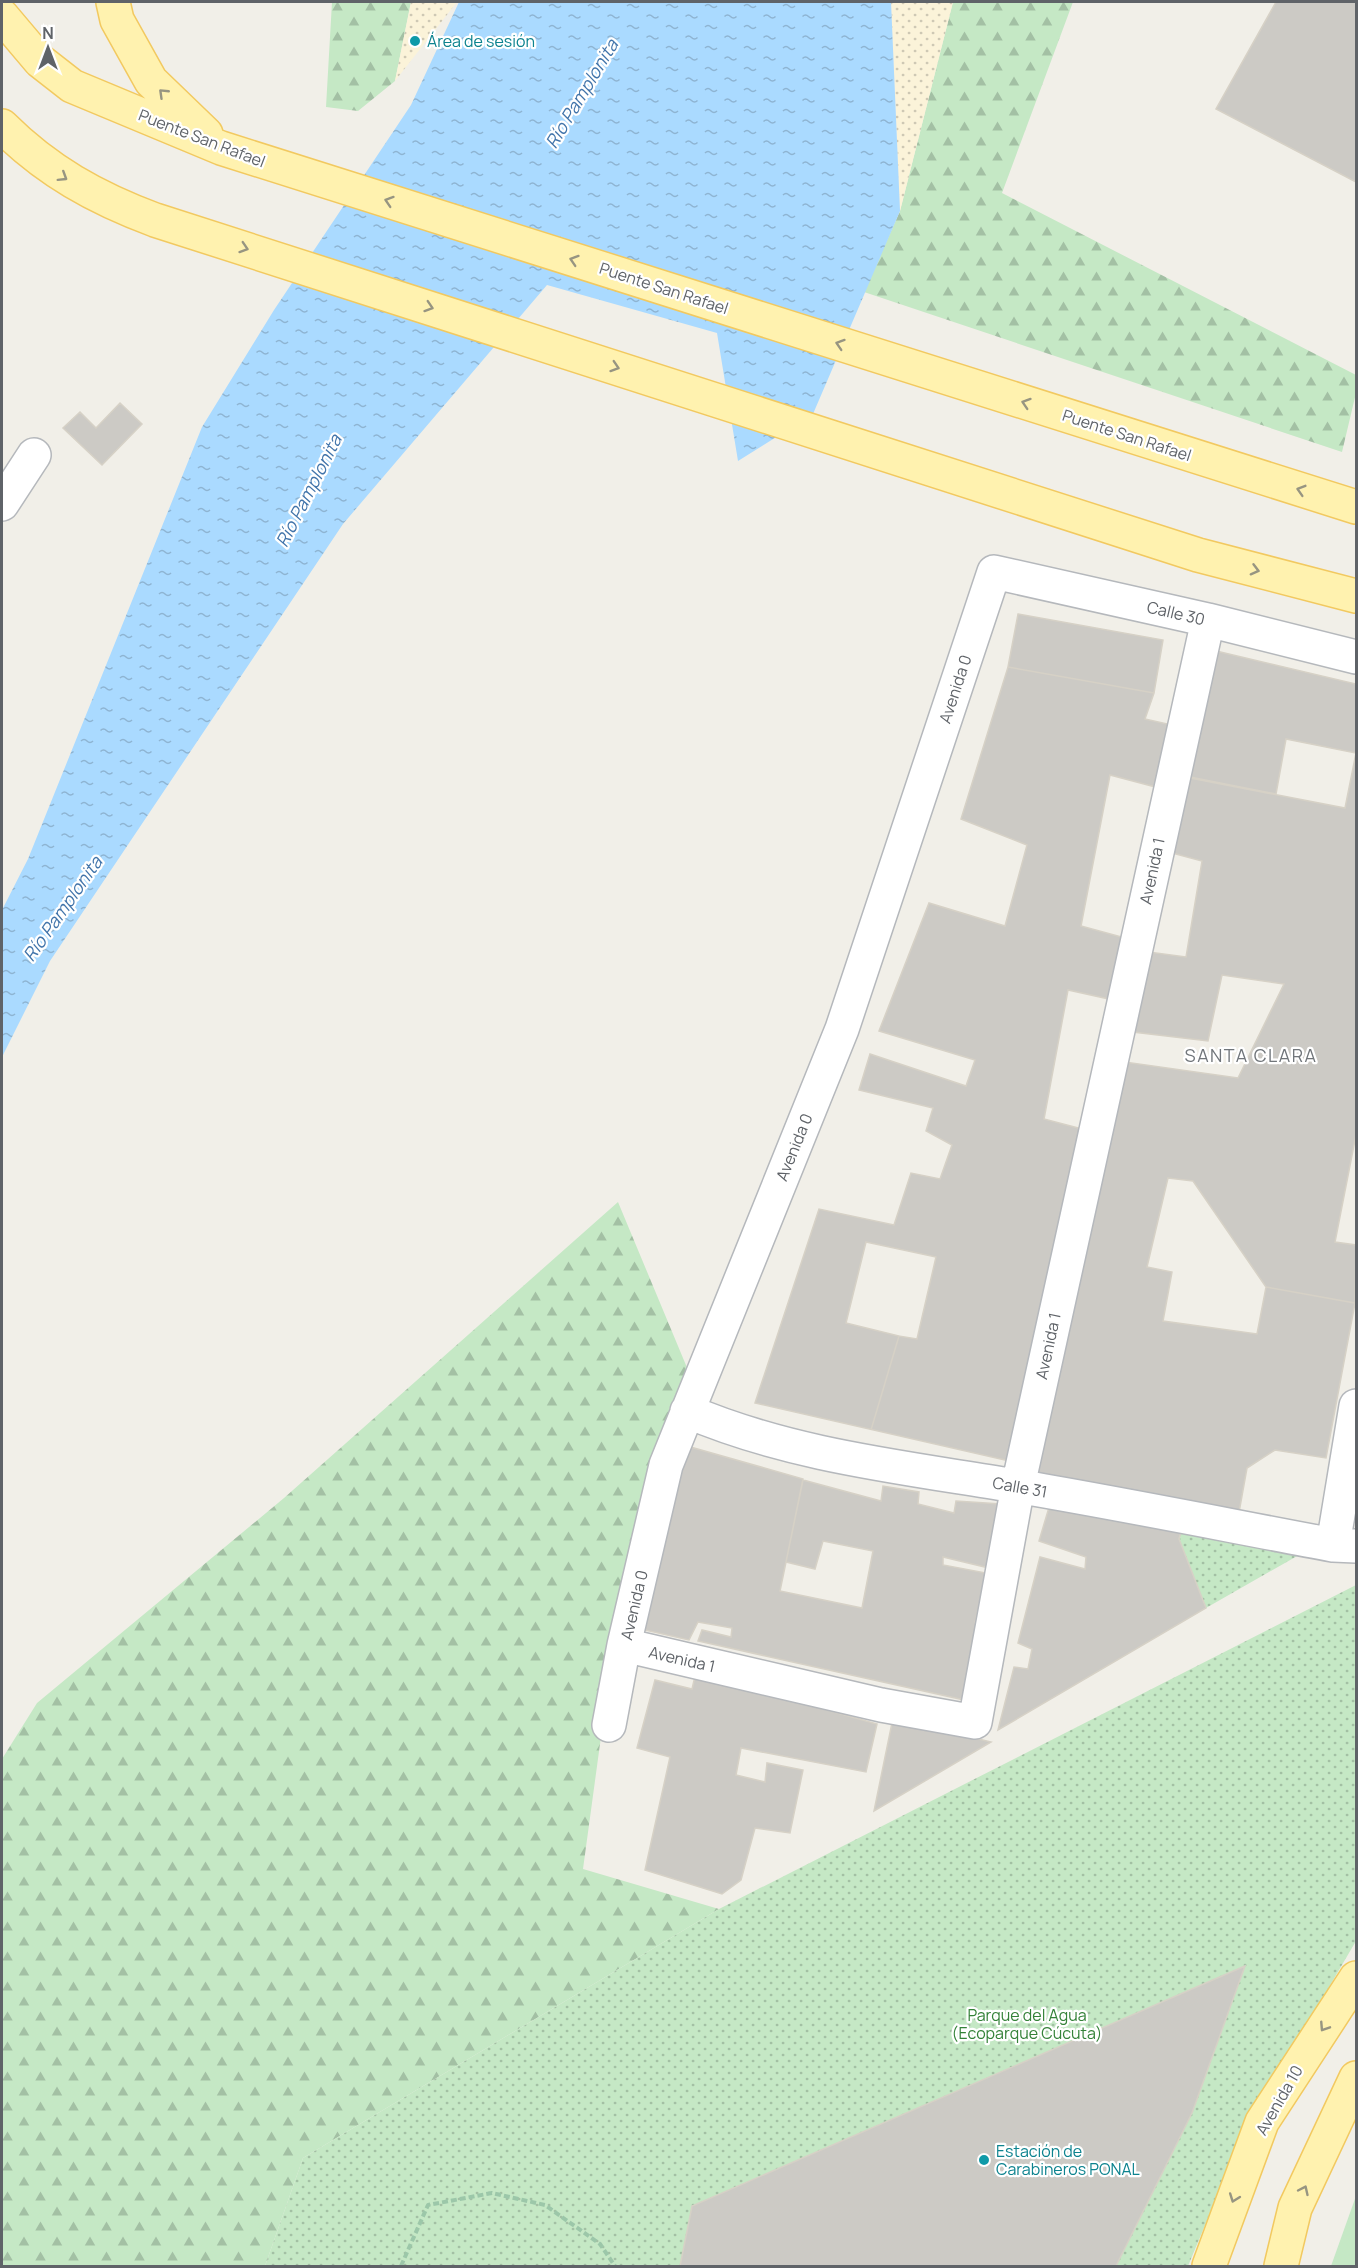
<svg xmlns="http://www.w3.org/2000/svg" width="1358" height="2268" font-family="Manrope,sans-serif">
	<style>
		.green { fill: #c5e8c5 }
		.forest { fill: url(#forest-firs) }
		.sand { fill: url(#sand-dots) }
		.park { fill: url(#park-dots) }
		.water { fill: url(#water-ripples) }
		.building { fill: #cccac5; stroke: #d6d1c6; stroke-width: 1.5; fill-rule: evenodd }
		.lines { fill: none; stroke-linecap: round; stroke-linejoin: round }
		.minor-casing { stroke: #b5b8bc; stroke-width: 36 }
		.major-casing { stroke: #f2c960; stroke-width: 36 }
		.path { stroke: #9cc7a9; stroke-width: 4; stroke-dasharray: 6 3; stroke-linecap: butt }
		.minor { stroke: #fff; stroke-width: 33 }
		.major { stroke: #fff2af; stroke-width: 33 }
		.oneway { stroke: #979581 }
		.culture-dot { fill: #0f9aa8; stroke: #fff; stroke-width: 2 }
		.labels { text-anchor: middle; stroke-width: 4.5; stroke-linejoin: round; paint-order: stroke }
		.culture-label { font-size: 16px; fill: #0d838f; stroke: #fff; text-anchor: start }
		.street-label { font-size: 16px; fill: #5f6368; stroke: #fff }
		.park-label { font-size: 16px; fill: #348238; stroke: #fff }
		.water-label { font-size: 18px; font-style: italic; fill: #4174aa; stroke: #fff }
		.neighbourhood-label { font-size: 18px; letter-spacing: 1.5px; fill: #70757a; stroke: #fff }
	</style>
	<defs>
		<pattern id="forest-firs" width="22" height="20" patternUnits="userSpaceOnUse" patternTransform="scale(1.5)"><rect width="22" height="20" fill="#c5e8c5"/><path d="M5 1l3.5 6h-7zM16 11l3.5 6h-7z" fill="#a3c0a4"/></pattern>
		<pattern id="sand-dots" width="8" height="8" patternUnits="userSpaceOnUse" patternTransform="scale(1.5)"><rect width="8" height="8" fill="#fbf3d9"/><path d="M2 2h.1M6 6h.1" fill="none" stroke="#cec8b4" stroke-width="1.8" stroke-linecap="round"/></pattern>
		<pattern id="park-dots" width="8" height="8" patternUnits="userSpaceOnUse" patternTransform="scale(1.5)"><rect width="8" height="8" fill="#c5e8c5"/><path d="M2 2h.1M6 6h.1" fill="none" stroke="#a3c0a4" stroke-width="1.8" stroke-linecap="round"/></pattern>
		<pattern id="water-ripples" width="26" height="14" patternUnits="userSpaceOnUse" patternTransform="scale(1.5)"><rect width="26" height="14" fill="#aadaff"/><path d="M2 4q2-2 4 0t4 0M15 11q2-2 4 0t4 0" fill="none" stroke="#8eb4d2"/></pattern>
	</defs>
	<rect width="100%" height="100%" fill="#f1efe8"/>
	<!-- green -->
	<path class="green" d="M1356,2196V2266H1331Z"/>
	<!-- forest -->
	<path class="forest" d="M332,2H411L395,81L358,111L326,107Z
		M953,2H1073L1002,193L1356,375V393L1342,452L864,292L900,211Z
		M618,1202L688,1370L615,1634L583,1869L719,1909L303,2158L265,2266H2V1759L37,1703L284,1498Z"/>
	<!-- sand -->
	<path class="sand" d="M411,2H457L395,81Z
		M891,2H953L900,211Z"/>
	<!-- park -->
	<path class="park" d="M1183,1525L1313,1547L1206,1608L1179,1539Z
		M1356,1585V1941L1243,2134L1188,2266H265L303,2158L719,1909Z"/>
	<!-- water -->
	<path class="water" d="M459,2H891L900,211L813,414L738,461L717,333L547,285L343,524L50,961L2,1057V910L28,859L202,427L274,310L411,105Z"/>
	<!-- building -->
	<path class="building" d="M1276,2H1356V182L1216,109Z
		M120,403L142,424L102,465L63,428L80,412L96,428Z
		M1018,614L1163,640L1154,693L1008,667Z
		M1212,650L1356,684V1135L1335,1242L1356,1245L1355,1303L1266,1287L1193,1181L1168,1178L1147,1267L1172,1272L1163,1321L1257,1334L1266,1287L1355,1303L1326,1458L1275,1450L1247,1468L1238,1518L1030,1474L1125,1062L1238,1078L1284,984L1222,975L1208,1041L1133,1032L1149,952L1186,957L1202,861L1172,853L1190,778L1345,808L1356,753L1286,739L1276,794L1190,777Z
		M1008,667L1154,693L1145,719L1172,725L1163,789L1110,775L1081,926L1129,939L1118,1001L1068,990L1044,1119L1090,1131L1018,1463L755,1403L819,1209L894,1225L911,1173L940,1179L952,1145L926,1131L933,1108L859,1090L870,1054L966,1086L975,1060L879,1031L929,903L1005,926L1027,845L961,819ZM866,1242L936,1257L917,1339L899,1336L871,1430L899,1336L846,1323Z
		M680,1444L803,1479L786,1562L803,1480L881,1501L883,1486L919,1492L918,1504L954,1513L956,1501L1001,1504L989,1568L943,1557V1565L986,1573L975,1623L991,1628L969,1701L698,1641L702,1630L731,1637L732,1628L698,1622L689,1640L636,1628ZM823,1541L873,1551L862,1608L780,1591L786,1562L815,1569Z
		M1050,1504L1183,1525L1179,1539L1206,1608L998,1730L1014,1667L1028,1669L1032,1649L1018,1643L1040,1557L1085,1569L1086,1557L1039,1541Z
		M696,1672L812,1691L809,1705L877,1724L866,1772L741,1748L736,1775L765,1782L767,1763L803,1770L790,1833L755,1828L741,1880L722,1894L645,1870L670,1757L637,1748L655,1680L692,1689Z
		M893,1718L991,1742L874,1811Z
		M1245,1966L1192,2113L1116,2266H680L692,2206Z"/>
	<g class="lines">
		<defs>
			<path id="minor" d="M2,504L34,455
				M687,1411C790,1455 901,1467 1010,1485C1118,1503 1226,1525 1333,1545L1356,1546
				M1333,1545L1356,1406
				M624,1645L881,1705L975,1722L1018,1486L1208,620
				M609,1725L624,1645L666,1465L842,1029L994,572L1208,620L1356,657"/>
			<path id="major" d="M113,2L117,20L151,81L206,134
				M2,16L40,61L72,86L221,148L1356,507
				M2,126C47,171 96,198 155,220L1198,555L1356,596
				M1209,2266L1262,2122L1356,1978
				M1281,2266L1295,2208L1356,2078"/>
		</defs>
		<!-- minor casing -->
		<use href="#minor" class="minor-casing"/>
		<!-- major casing -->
		<use href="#major" class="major-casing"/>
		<!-- path -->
		<path class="path" d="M401,2266L428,2205L492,2193L545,2205L600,2244L615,2266"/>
		<!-- minor -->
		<use href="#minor" class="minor"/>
		<!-- major -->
		<use href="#major" class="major"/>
	</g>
	<!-- one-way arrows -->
	<defs><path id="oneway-chevron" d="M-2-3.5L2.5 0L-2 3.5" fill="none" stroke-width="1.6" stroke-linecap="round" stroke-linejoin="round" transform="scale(1.5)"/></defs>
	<g class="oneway">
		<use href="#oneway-chevron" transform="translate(163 93) rotate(-136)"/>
		<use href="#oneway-chevron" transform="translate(63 177) rotate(32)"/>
		<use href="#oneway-chevron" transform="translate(389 201) rotate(-162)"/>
		<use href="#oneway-chevron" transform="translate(244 248) rotate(18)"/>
		<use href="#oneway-chevron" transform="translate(574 260) rotate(-162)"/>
		<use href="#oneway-chevron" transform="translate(429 307) rotate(18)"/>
		<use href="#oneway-chevron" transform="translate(840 344) rotate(-162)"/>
		<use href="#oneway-chevron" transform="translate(615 367) rotate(18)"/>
		<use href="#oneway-chevron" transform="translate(1026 403) rotate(-162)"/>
		<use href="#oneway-chevron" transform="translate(1301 490) rotate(-163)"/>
		<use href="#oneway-chevron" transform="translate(1255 570) rotate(15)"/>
		<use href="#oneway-chevron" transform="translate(1324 2027) rotate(123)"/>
		<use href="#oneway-chevron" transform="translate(1304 2190) rotate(-65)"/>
		<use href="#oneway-chevron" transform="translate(1234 2198) rotate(110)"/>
	</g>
	<!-- markers -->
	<g class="culture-dot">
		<circle cx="415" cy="41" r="6"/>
		<circle cx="984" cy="2160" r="6"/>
	</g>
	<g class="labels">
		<!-- culture labels -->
		<g class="culture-label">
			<text x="427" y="47">Área de sesión</text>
			<text x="996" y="2157">Estación de<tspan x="996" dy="18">Carabineros PONAL</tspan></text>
		</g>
		<!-- street labels -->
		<g class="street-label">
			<text transform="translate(202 138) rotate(21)" y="6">Puente San Rafael</text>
			<text transform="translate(664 288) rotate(18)" y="6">Puente San Rafael</text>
			<text transform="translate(1127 435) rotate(18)" y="6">Puente San Rafael</text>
			<text transform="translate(1176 613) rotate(13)" y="6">Calle 30</text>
			<text transform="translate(955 689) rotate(-72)" y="6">Avenida 0</text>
			<text transform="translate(1152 871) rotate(-78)" y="6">Avenida 1</text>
			<text transform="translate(794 1147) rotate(-68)" y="6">Avenida 0</text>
			<text transform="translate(1048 1346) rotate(-78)" y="6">Avenida 1</text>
			<text transform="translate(1020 1487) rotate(10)" y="6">Calle 31</text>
			<text transform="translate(634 1605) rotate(-77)" y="6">Avenida 0</text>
			<text transform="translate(682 1659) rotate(13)" y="6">Avenida 1</text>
			<text transform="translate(1279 2100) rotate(-60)" y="6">Avenida 10</text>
		</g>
		<!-- park labels -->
		<g class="park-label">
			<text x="1027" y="2021">Parque del Agua<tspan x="1027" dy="18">(Ecoparque Cúcuta)</tspan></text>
		</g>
		<!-- water labels -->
		<g class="water-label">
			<text transform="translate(582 94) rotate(-59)" y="6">Río Pamplonita</text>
			<text transform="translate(309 491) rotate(-63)" y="6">Río Pamplonita</text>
			<text transform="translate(63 909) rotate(-55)" y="6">Río Pamplonita</text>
		</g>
		<!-- neighbourhood labels -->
		<g class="neighbourhood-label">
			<text x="1251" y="1062">SANTA CLARA</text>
		</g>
	</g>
	<!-- border -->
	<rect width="1358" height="2268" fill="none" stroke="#5f6368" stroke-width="6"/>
	<!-- north arrow -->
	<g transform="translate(48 48)" stroke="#ffffff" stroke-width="4.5" paint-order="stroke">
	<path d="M0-4.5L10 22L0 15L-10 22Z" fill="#5f6368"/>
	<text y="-9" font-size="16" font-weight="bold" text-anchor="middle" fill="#5f6368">N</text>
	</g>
</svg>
